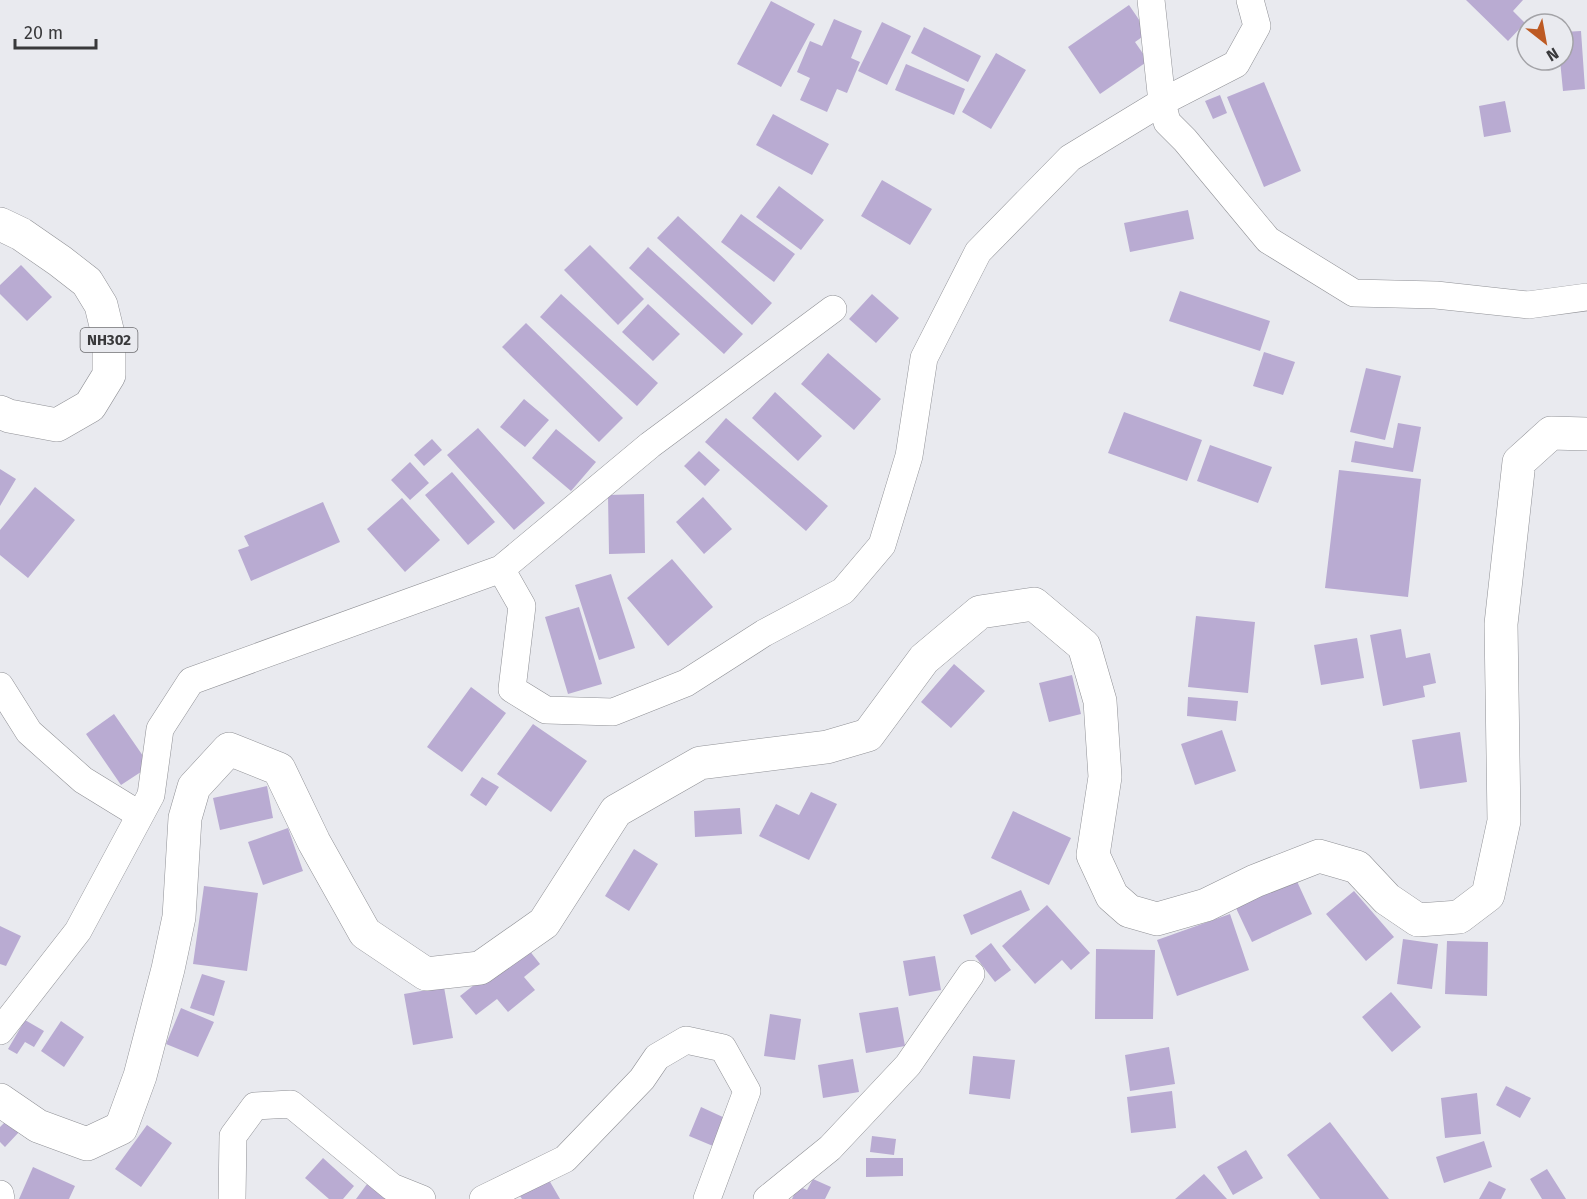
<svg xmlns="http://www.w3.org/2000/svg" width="1587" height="1199" font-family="'Fira Sans',sans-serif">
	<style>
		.building { fill: #b9abd2 }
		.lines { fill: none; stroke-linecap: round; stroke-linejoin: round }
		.minor-casing { stroke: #909196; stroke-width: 28 }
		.primary-casing { stroke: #909196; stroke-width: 34 }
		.trunk-casing { stroke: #909196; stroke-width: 34 }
		.minor { stroke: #fff; stroke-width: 27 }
		.primary { stroke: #fff; stroke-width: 33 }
		.trunk { stroke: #fff; stroke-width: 33 }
		.labels { text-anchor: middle; stroke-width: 4.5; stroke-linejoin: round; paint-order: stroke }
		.shield { fill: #e9eaef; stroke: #6e6e71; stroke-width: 1.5 }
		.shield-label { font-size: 15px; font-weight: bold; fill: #39393b }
	</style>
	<rect width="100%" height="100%" fill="#e9eaef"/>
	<!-- building -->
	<path class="building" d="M1466,0H1523L1513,11L1525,23L1508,41Z
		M771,1L815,24L781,87L737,64Z
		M1129,5L1148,33L1135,42L1148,61L1100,94L1068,47Z
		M834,19L862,31L851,58L860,62L847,93L837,89L827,112L800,100L810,78L797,72L810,41L822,46Z
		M882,22L911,36L887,85L858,71Z
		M924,27L981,56L968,82L911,53Z
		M1581,31L1585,89L1563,91L1560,60H1563V32Z
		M996,53L1026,70L991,129L962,112Z
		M906,64L965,89L954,115L895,90Z
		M1264,82L1301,171L1264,187L1227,97Z
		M1220,95L1227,113L1213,119L1205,101Z
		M1505,101L1511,132L1484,137L1479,106Z
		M773,114L829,144L812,175L756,145Z
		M882,180L932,209L910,245L861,216Z
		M779,186L824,220L801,250L756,217Z
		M1188,210L1194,239L1130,252L1124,223Z
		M741,214L795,254L774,282L721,242Z
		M678,216L772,303L752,325L657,238Z
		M590,245L644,299L618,325L564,270Z
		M648,247L743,334L724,354L629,268Z
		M21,265L52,297L27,321L0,294V285Z
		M1180,291L1270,321L1260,351L1169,321Z
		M561,294L658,383L637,406L540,317Z
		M872,294L899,318L876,343L849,319Z
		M648,304L680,334L653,361L622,332Z
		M526,323L623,418L599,442L502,347Z
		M1264,352L1295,362L1283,395L1253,386Z
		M828,353L881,399L854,430L801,384Z
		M1366,368L1401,376L1385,440L1350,432Z
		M775,392L822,436L798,461L752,418Z
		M524,399L549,420L525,447L500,427Z
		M1124,412L1202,440L1187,481L1108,453Z
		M726,418L828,506L806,531L705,442Z
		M1398,423L1421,427L1413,472L1351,462L1355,441L1393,448Z
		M478,428L545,503L514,530L447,455Z
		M556,429L596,462L571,491L532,458Z
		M432,439L442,450L424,466L414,455Z
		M1210,445L1272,467L1258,503L1197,481Z
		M699,451L720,470L705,486L684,466Z
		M410,462L429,483L410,500L391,480Z
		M0,469L16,479L0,506Z
		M1339,470L1421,479L1408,597L1325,588Z
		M452,472L495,522L468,545L425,495Z
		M35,487L75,520L28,578L0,555V530Z
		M644,494L645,553L609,554L608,495Z
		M703,497L732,529L704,554L676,522Z
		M402,498L440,540L405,572L367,529Z
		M323,502L340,542L251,581L238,550L249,546L244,536Z
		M672,559L713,607L668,646L627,598Z
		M611,574L635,648L599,660L575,585Z
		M579,607L602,684L568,694L545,617Z
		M1196,616L1255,622L1248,693L1188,687Z
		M1401,629L1406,658L1430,653L1436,683L1423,686L1425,697L1383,706L1370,635Z
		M1357,638L1364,678L1321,685L1314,645Z
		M954,664L985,691L951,728L921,702Z
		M1072,675L1081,714L1049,722L1039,683Z
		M471,687L506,713L462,772L427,747Z
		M1188,697L1238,701L1236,721L1187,716Z
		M114,714L150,766L121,785L86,734Z
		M533,724L587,761L551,812L497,774Z
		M1222,730L1236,771L1195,785L1181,744Z
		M1460,732L1467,782L1420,789L1412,740Z
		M482,777L499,787L486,806L470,795Z
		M267,786L273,818L220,830L213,798Z
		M811,792L837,804L809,860L759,836L776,804L799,815Z
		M740,808L742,834L695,837L694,811Z
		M1013,811L1071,838L1049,885L991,858Z
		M288,828L303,871L263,885L248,842Z
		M634,849L658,864L629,911L605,896Z
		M1295,877L1312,914L1252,942L1235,906Z
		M204,886L258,893L247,971L193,964Z
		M1021,890L1030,910L971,935L963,915Z
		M1354,891L1394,937L1366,961L1326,914Z
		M1047,905L1090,953L1071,970L1062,960L1035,984L1002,946Z
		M1230,914L1249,970L1177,996L1157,940Z
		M0,926L21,936L6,966L0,964Z
		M1403,939L1438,944L1432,989L1397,984Z
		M1447,941L1488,942L1487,996L1445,994Z
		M991,943L1011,970L995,982L975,956Z
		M525,945L540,964L524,977L535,990L508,1012L497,999L476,1015L460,996Z
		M1096,949L1155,950L1153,1019H1095Z
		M935,956L941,990L909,996L903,961Z
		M202,974L225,981L214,1016L190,1008Z
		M444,987L453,1038L413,1045L404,994Z
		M1391,992L1421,1027L1392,1052L1362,1017Z
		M898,1007L905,1046L866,1053L859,1013Z
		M181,1008L214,1022L198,1057L166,1044Z
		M770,1014L801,1019L795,1060L764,1056Z
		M25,1020L44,1031L34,1047L25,1042L17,1054L8,1049Z
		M61,1021L84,1037L64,1067L41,1051Z
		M1169,1047L1175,1084L1130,1091L1125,1055Z
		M973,1056L1015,1060L1010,1099L969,1094Z
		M853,1059L859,1092L823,1098L818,1065Z
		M1506,1086L1531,1098L1520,1118L1496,1105Z
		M1172,1091L1176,1128L1131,1133L1127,1097Z
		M1477,1093L1481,1134L1445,1138L1441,1098Z
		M701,1107L725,1118L713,1146L689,1136Z
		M7,1120L19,1132L5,1147L0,1142V1127Z
		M1330,1122L1389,1199H1320L1287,1155Z
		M147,1125L172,1143L141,1187L115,1169Z
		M872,1136L896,1139L894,1155L870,1152Z
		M1484,1141L1492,1167L1444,1183L1436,1157Z
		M1246,1150L1263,1178L1233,1195L1217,1167Z
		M323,1158L354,1186L343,1199H329L305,1178Z
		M866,1158H903V1176L866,1177Z
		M33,1167L75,1186L69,1199H19Z
		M1547,1169L1566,1199H1542L1530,1179Z
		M1204,1174L1227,1199H1175Z
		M813,1179L831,1187L825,1199H792L798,1186L807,1190Z
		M370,1180L398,1199H356Z
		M549,1180L560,1199H522L520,1196Z
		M1489,1181L1506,1189L1501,1199H1479Z"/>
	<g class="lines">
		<defs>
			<path id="minor" d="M1151,0L1162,102L1167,122L1185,140L1268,240L1354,293L1436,295L1528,305L1587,297
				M501,569L650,445L833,309
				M0,686L29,732L83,780L140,815
				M0,1031L78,931L151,795L160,729L191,681L501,569L522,606L512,689L546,710L613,712L686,683L764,633L843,591L882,545L909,456L924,358L978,252L1070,158L1162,102L1236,64L1257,26L1250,0
				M0,1194L1,1199
				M232,1199L233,1136L255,1106L291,1104L392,1187L422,1199
				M483,1199L565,1159L642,1079L657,1057L686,1040L723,1048L747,1091L707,1199
				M767,1199L830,1148L908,1065L971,974"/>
			<path id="primary" d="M0,1100L38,1126L87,1144L121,1128L140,1076L168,969L179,917L185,818L194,787L229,749L279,769L314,842L365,933L426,974L480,968L544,923L616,811L700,763L827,747L868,735L924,659L980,612L1034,604L1084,646L1100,701L1105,777L1093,855L1112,896L1129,911L1157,919L1206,905L1255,881L1319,856L1357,867L1387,899L1418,920L1459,917L1488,895L1504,821L1501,624L1519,462L1551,433L1587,434"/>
			<path id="trunk" d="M0,224L21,234L60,261L87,282L101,305L109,338V375L90,406L57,425L9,416L0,412"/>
		</defs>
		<!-- minor casing -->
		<use href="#minor" class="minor-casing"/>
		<!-- primary casing -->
		<use href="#primary" class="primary-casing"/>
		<!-- trunk casing -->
		<use href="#trunk" class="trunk-casing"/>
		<!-- minor -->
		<use href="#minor" class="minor"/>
		<!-- primary -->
		<use href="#primary" class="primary"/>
		<!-- trunk -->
		<use href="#trunk" class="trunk"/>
	</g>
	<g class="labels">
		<!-- shield labels -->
		<rect class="shield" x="80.5" y="328" width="57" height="24" rx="4.5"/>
		<g class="shield-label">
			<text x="109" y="345">NH302</text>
		</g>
	</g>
	<!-- north arrow -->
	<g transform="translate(1545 42) rotate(149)"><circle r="28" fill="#e9eaef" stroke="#a3a3a7" stroke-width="1.5"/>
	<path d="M0-4.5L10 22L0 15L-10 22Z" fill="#bd5a23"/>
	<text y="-9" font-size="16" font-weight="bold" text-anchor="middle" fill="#39393b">N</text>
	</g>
	<!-- scale -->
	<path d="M15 39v9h81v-9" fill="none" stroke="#39393b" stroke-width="3"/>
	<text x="24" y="39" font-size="18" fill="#39393b" stroke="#e9eaef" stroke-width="4.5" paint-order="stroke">20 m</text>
</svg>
